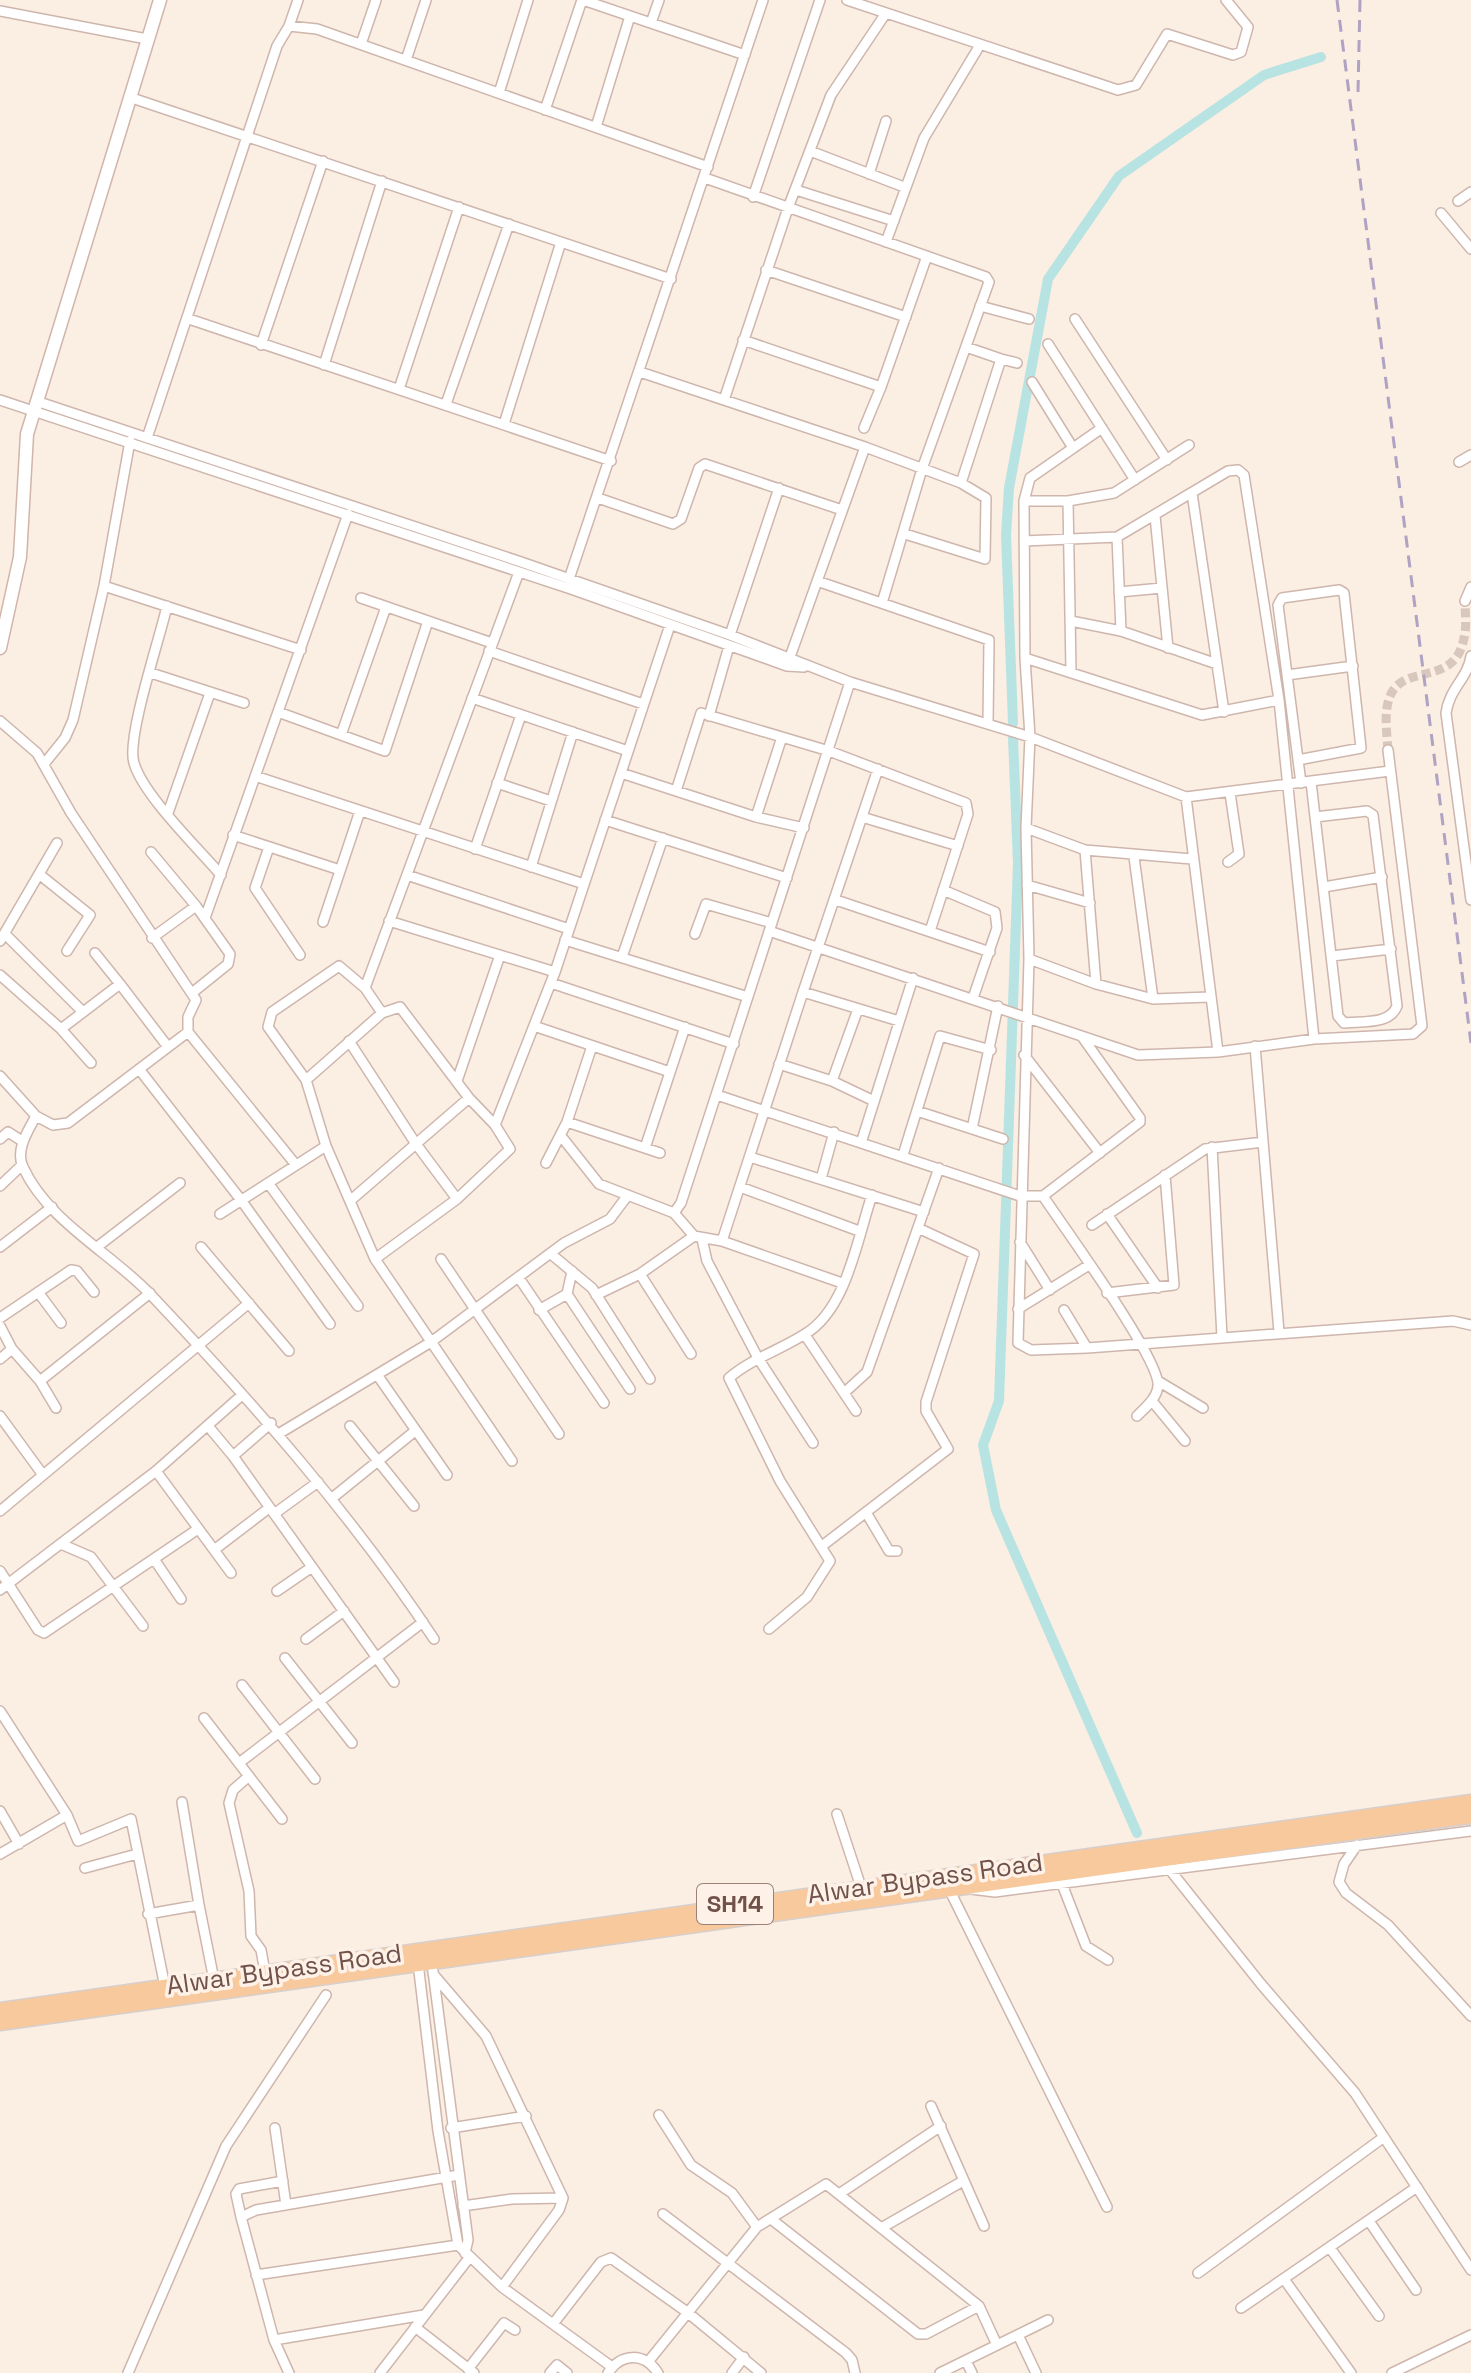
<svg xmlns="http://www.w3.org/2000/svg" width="1471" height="2373" font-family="'Space Grotesk',sans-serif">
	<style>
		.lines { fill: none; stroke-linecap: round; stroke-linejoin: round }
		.canal { stroke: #b8e3e3; stroke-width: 10 }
		.street-tunnel { stroke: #d8c7bd; stroke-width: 9; stroke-dasharray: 9 4.5; stroke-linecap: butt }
		.street-casing { stroke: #ceb6ad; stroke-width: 12 }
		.secondary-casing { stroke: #d0b5aa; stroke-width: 15 }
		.primary-casing { stroke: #d7cfcc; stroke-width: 17 }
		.street { stroke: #fff; stroke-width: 9 }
		.secondary { stroke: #fff; stroke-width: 12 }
		.primary { stroke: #f7c99d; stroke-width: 14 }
		.rail { stroke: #afa2c3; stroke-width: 3; stroke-dasharray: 12 8; stroke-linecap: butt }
		.labels { text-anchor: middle; stroke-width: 7; stroke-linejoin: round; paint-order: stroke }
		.shield { fill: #fef2e8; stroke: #9b8279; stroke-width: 2 }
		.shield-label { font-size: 24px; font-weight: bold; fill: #71524a }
		.street-label { font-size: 26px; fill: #71524a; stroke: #fef2e8 }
	</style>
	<rect width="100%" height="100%" fill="#fbeee3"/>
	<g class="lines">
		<!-- canal -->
		<path class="canal" d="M1013,723L1006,535L1009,488L1048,279L1119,176L1264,75L1321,57
			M1013,738L1018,863L999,1401L983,1445L996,1510L1137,1833"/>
		<!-- street-tunnel -->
		<path class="street-tunnel" d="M1388,750C1387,732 1383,711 1391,694C1406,663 1455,687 1464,638C1467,627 1465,613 1465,601"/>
		<defs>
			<path id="street" d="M583,0L745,55
				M847,0L1118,90L1136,85L1167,34L1233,55L1241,52L1248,27L1226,0
				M0,11L147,39
				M651,23L659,0
				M289,26L298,0
				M361,44L376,0
				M406,60L426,0
				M499,93L528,0
				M129,97L671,279
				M545,110L582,0
				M596,127L630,16
				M810,151L904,187
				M869,174L886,121
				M705,178L986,277L989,282L922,469L882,603
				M796,190L894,221
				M753,197L820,0
				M1458,201L1471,192
				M1441,213L1471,249
				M886,242L924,138L980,45
				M766,270L906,317
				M980,306L1029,319
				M189,319L611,461
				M1075,319L1167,460
				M743,340L881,387L927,256
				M1048,344L1135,480
				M261,345L323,161
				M1001,359L1017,363
				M324,365L382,181
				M640,372L865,447L961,483L986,498L985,559L905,534
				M1032,382L1073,448
				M399,389L459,207
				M0,400L574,590L787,666L804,667
				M724,400L788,208L831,95L886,13
				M36,401L521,562L730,635L850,682L1030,737L1186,797L1390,771
				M446,404L509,224
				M504,424L561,242
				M864,428L881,387
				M147,438L277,46L289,26L317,29L708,167
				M1189,445L1114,493L1068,501H1024L1025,658L1030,737L1026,828L1029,959L1018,1343L1031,1350L1087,1348L1453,1321L1471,1325
				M1459,462L1471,455
				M961,483L1001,359L966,347
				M1192,493L1224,712
				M598,498L673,524L681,519L699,468L705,464L842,510
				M1024,501L1030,478L1102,428
				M1068,501L1071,671
				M1155,516L1168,648
				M1117,537L1121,631
				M1024,541L1117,537L1228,471L1238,470L1244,475L1279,700L1314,1039
				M569,579L763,0
				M817,581L989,640L988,723
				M104,586L301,650
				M1119,592L1162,588
				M361,598L492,643
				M1465,601L1471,587
				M167,606C160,638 126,738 134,763C143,795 198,848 221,875
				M1071,621L1121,631L1217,664
				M730,635L779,488
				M489,651L643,704
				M1471,656C1468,678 1449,689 1446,713L1471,900
				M790,657L865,447
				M1025,658L1202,715L1279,700
				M151,673L244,703
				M1287,675L1353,666
				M472,698L628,751
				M278,712L385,751L428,621
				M709,716L729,646
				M0,721L37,753L71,813L196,1000L188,1017V1032
				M341,735L386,607
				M1298,760L1361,748L1344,593L1339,590L1282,598L1278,605L1301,783
				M44,764L65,738L73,720L104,586L130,441
				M621,773L756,817L782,737
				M255,776L584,884
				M1311,782L1338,1016L1344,1023C1362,1021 1390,1025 1397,1006L1373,815L1367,811L1315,817
				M497,783L551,801
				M676,791L701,713L829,751L966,803L968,814L930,931
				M1186,797L1218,1052
				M168,813L210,693
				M756,817L804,828
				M862,817L958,846
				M605,820L787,878
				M1026,828L1085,850L1192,859
				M233,835L340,870
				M269,847L255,888L300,955
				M475,849L521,715
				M1085,850L1096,984
				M151,852L196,906L230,954L228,964L192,993
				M1134,857L1153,999
				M1228,862L1239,854L1230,793
				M531,867L573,732
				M39,874L90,915L67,951
				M407,875L569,929
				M1027,885L1090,903
				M1324,887L1382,877
				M943,890L995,912L997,928L973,998
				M836,900L990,952
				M205,918L348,514
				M389,921L555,972
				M323,922L360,811
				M769,931L1138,1055L1218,1052L1314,1039L1413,1034L1422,1026L1388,750
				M5,934L83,1012
				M695,934L706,904L772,923
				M152,938L196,906
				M565,940L748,997
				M0,941L57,843
				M95,953L120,984
				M1332,956L1391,949
				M622,957L663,838
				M1029,959L1096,984L1153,999L1210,997
				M0,975L61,1029L91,1063
				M551,983L734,1044
				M365,988L382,1013L306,1080L268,1027L272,1012L339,966L365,988L519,572
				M803,992L878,769
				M534,1026L670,1072
				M61,1029L120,984L168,1047
				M349,1041L416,1144L457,1199
				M1255,1046L1279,1332
				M1024,1055L1100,1153
				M779,1064L832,1081L858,1009
				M139,1069L241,1200L330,1324
				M0,1076L36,1116C28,1131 15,1150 23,1167C48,1222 113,1254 152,1296C254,1404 352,1515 434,1639
				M306,1080L326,1146L375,1259L457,1199L510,1149L495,1125L555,972L670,625
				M457,1081L500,955
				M832,1081L874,1101
				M717,1095L1020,1196H1043C1062,1225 1161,1360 1158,1386C1157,1398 1145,1408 1137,1416
				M469,1098L495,1125
				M917,1111L1003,1139
				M36,1116L53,1125L68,1123L188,1032L296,1165
				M567,1122L660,1153
				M972,1129L998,1006
				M561,1136L599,1184L674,1213L681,1203L850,682
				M0,1139L8,1132L22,1141
				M862,1140L913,978
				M1212,1147L1222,1337
				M645,1148L685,1027
				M903,1155L940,1036L991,1050
				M750,1157L924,1212
				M546,1163L567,1122L592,1046
				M821,1179L834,1132
				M268,1183L358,1306
				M0,1186L22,1165
				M740,1187L859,1231
				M1043,1196L1140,1122V1118L1083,1038
				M351,1200L469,1098L400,1007L382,1013
				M674,1213L694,1236L722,1241
				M220,1214L326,1146
				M1107,1214L1158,1288
				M1092,1225L1205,1149L1263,1142
				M702,1239L707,1261L758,1358L813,1443
				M1020,1242L1050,1290
				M0,1247L52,1207
				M97,1247L180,1183
				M201,1247L289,1351
				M551,1254L592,1288L650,1379
				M375,1259L512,1461
				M441,1259L559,1434
				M572,1271L567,1294L630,1389
				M640,1274L691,1354
				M519,1278L604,1403
				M842,1283L722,1241L803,992L899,1021
				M38,1292L61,1323
				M1107,1293L1174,1285L1165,1175
				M596,1295L640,1274L694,1236
				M1018,1309L1089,1265
				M539,1310L567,1294
				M1064,1310L1087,1348
				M0,1318L71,1270L77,1271L94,1292
				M0,1326L12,1349
				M805,1335L856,1411
				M0,1359L12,1349L40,1381L150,1293
				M378,1376L447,1475
				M40,1381L56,1408
				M1158,1381L1203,1408
				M844,1393L867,1372L939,1168
				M1152,1401L1185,1441
				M0,1416L43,1475
				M271,1423L233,1456L394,1682
				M208,1426L233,1456
				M350,1426L414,1506
				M280,1433L431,1342L564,1243L610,1219L628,1195
				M156,1471L231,1573
				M331,1499L415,1431
				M0,1511L249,1303
				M274,1514L318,1482
				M867,1514L889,1551H897
				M61,1544L91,1557L143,1626
				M822,1546L948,1449L926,1411V1402L974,1254L918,1228
				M214,1550L269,1508
				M154,1559L181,1599
				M0,1571L38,1630L44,1633L198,1529
				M0,1590L156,1471L242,1395
				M277,1591L312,1567
				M769,1629L807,1597L830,1561L780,1481L729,1378C751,1359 780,1350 805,1334C847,1309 857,1239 872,1195
				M306,1639L344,1611
				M285,1658L352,1743
				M242,1685L315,1779
				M0,1711L67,1815L78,1841L131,1819L165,1987
				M204,1718L282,1819
				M239,1763L423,1622
				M249,1776L233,1790L229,1803L249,1891L251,1936L261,1950L265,1972
				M0,1811L19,1844
				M837,1814L861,1887
				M1357,1845L1344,1864L1339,1882L1346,1893L1388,1925L1471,2016
				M0,1854L67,1815
				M85,1868L137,1854
				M1170,1870L1261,1984L1355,2093L1471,2270
				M1062,1884L1086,1946L1108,1960
				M948,1887L1107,2207
				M971,1889L995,1892L1471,1831
				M199,1905L214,1980
				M148,1914L199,1905L182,1802
				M418,1963L438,2131L458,2245L502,2287L612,2367
				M433,1971L468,2240L465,2253
				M433,1974L486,2036L563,2198L559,2210L502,2287
				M931,2106L984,2226
				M275,2128L286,2205
				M451,2128L526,2116
				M839,2194L941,2126
				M463,2206L512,2199L563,2198
				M663,2214L846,2353L852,2360L855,2373
				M241,2217L236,2194L239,2189L283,2181
				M771,2219L918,2334H926L979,2306
				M1369,2221L1416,2290
				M757,2227L826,2184L979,2306L997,2345
				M883,2227L963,2181
				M1330,2248L1379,2316
				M1198,2273L1384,2137
				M256,2275L458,2245
				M1284,2279L1351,2373
				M1241,2308L1417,2187
				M553,2324L601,2262L611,2258L687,2312L761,2373
				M415,2327L474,2373
				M1018,2335L1036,2373
				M274,2340L424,2315
				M966,2361L972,2373
				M648,2362L757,2227L732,2193L691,2165L659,2115
				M468,2369L504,2323L515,2330
				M128,2373L226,2146L326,1995
				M289,2373L274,2340L241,2217L256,2210L459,2175
				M380,2373L469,2258
				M550,2373L557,2365L567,2373
				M608,2373C621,2353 644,2352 658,2373
				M732,2373L744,2357
				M940,2373L1048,2320
				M1392,2373L1471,2335"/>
			<path id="secondary" d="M0,648L20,557L27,434L160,0"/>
			<path id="primary" d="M0,2010L1471,1802
				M0,2023L1471,1816"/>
		</defs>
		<!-- street casing -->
		<use href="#street" class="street-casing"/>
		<!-- secondary casing -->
		<use href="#secondary" class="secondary-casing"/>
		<!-- primary casing -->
		<use href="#primary" class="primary-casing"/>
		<!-- street -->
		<use href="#street" class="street"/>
		<!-- secondary -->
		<use href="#secondary" class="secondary"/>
		<!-- primary -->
		<use href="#primary" class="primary"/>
		<!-- rail -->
		<path class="rail" d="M1337,0L1471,1043
			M1358,92L1360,0"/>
	</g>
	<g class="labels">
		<!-- shield labels -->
		<rect class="shield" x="697" y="1884" width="76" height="40" rx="6"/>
		<g class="shield-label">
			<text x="735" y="1912">SH14</text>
		</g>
		<!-- street labels -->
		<g class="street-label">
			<text transform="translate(925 1878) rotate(-8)" y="9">Alwar Bypass Road</text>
			<text transform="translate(284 1969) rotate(-8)" y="9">Alwar Bypass Road</text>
		</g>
	</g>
</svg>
